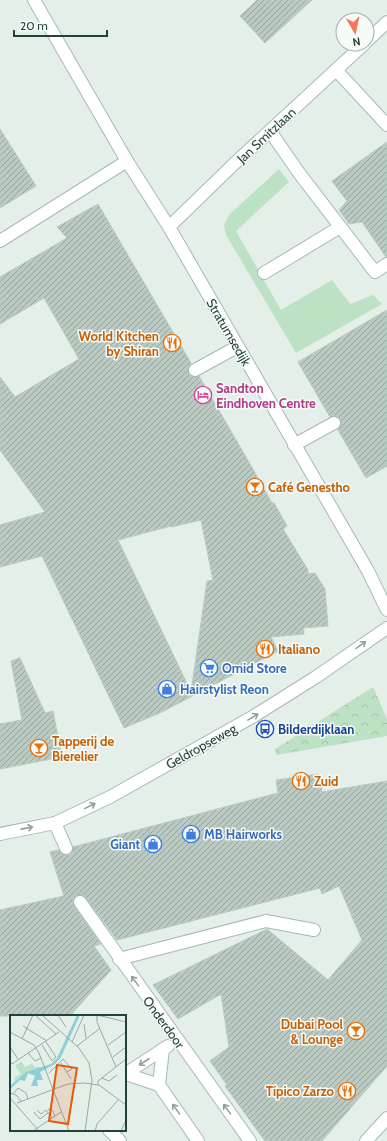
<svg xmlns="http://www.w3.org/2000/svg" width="387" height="1141" font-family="Cabin,sans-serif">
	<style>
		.green { fill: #bde1c5 }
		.forest { fill: url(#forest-crowns) }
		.building { fill: url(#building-hatch); stroke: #b7cac1; fill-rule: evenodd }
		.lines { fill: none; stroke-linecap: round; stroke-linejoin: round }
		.service-casing { stroke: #a7b8b1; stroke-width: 14 }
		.minor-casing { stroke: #a7b8b1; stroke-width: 14 }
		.service { stroke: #fff; stroke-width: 12 }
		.minor { stroke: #fff; stroke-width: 12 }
		.oneway { stroke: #91a19c }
		.labels { text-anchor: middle; stroke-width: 3; stroke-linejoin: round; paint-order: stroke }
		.street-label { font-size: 13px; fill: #234338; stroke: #f7fbf8 }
		.food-label { font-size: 13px; font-weight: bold; fill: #c56008; stroke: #f7fbf8; text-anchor: start }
		.hotel-label { font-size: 13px; font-weight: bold; fill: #b23c85; stroke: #f7fbf8; text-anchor: start }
		.shop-label { font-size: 13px; font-weight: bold; fill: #366cbe; stroke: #f7fbf8; text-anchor: start }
		.transit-label { font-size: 13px; font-weight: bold; fill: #164399; stroke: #f7fbf8; text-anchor: start }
		.inset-road { fill: none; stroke: #97aaa3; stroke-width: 1 }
		.view { fill: #e8590c; fill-opacity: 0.15; stroke: #e8590c; stroke-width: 2 }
		.inset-edge { fill: none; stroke: #234338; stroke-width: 2 }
	</style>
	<defs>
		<pattern id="forest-crowns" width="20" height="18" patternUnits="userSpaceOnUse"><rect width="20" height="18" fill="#bde1c5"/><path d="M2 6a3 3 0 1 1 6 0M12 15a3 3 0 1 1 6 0" fill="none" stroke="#a2c2aa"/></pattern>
		<pattern id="building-hatch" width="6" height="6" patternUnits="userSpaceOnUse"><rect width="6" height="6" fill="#bacac3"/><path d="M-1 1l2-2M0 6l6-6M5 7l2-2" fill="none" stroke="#97a69f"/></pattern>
	</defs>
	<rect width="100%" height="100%" fill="#e5efea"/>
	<!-- green -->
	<path class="green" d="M279,169L289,182L236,231L281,310L332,280L350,304L373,295L382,304L296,353L226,235L224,225L230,214Z"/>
	<!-- forest -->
	<path class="forest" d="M373,687L387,719V736L277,755L275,749Z"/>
	<!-- building -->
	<path class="building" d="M257,0H312L265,43L240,16Z
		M0,129L36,186L0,208Z
		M387,142V257H386L362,222L349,224L339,210L347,201L332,181Z
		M98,204L191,363L188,369L189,374L194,377L199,376L254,471L272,503H274L287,526L283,529L308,570V574L315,573L325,589L328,626L303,628L304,634L271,637L278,651L162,712L124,728L42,556L0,567V525L45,512L0,450V377L15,397L79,359L44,298L0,324V277L67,238L57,227ZM201,520L213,580L207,581L191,692L118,540L171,526V527Z
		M387,310V466L366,478L338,430L341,424L340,419L335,416L330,417L298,362Z
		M20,658L45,713L53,711L62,757L0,769V724L22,720L11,661Z
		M319,774L322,792L387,781V1066L322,1141H265L225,1086L227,1085L210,1061L229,1047L221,994L178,1019L153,985L267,929L328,980L362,940L339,886L322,894L320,888L117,940L86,898L83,895L76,896L73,899L74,906L101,944L94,946L111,970L70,1016H0V910L64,896L50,852L59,850L62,854L69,855L72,852L73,847L278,793L276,780Z"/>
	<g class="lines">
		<defs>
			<path id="service" d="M336,70L387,125
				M270,131L299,173L375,272L387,264
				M0,241L127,161
				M264,273L340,227
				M195,370L237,347
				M294,445L334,423
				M55,823L66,848
				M80,902L250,1141
				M119,959L266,921L314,930
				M163,1049L159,1085L198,1141
				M125,1074L168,1046
				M126,1074L159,1085
				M109,1130L120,1141"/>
			<path id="minor" d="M34,0L127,161L169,227L368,571L387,610
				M367,41L387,22
				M169,227L235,163L364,44
				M0,834L55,823L110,797L254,716L316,677L387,628
				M366,1141L387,1118"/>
		</defs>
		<!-- service casing -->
		<use href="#service" class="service-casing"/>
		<!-- minor casing -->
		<use href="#minor" class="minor-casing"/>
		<!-- service -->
		<use href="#service" class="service"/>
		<!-- minor -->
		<use href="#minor" class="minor"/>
	</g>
	<!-- one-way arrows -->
	<defs><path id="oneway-shaft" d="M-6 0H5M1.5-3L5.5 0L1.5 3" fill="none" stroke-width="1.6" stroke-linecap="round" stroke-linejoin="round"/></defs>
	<g class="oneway">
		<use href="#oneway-shaft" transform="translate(361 645) rotate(-35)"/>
		<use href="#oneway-shaft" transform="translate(253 717) rotate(-31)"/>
		<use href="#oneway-shaft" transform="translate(90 806) rotate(-26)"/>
		<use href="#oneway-shaft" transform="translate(27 828) rotate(-11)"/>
		<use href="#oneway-shaft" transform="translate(135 981) rotate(-126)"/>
		<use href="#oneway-shaft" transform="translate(144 1062) rotate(147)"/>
		<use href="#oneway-shaft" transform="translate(176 1109) rotate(-125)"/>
		<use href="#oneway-shaft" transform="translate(227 1109) rotate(-126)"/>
	</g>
	<!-- icons -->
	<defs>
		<symbol id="restaurant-ring" viewBox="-11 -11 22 22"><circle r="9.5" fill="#f7fbf8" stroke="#e8710a" stroke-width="1.5"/><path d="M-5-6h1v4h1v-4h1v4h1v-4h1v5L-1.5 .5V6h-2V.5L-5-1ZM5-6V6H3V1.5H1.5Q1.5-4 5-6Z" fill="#e8710a"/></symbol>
		<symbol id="hotel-ring" viewBox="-11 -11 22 22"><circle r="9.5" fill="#f7fbf8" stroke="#d1479c" stroke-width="1.5"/><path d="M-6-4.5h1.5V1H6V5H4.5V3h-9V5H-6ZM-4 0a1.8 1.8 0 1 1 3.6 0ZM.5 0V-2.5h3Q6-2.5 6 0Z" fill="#d1479c"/></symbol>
		<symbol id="bar-ring" viewBox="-11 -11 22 22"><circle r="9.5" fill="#f7fbf8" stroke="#e8710a" stroke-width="1.5"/><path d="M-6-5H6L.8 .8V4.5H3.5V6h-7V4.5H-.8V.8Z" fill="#e8710a"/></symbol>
		<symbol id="supermarket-ring" viewBox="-11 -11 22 22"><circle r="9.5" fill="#f7fbf8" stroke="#3f7fe0" stroke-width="1.5"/><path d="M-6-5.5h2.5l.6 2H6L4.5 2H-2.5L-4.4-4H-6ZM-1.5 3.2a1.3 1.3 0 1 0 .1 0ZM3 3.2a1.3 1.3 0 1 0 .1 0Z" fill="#3f7fe0"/></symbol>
		<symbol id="shop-ring" viewBox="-11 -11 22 22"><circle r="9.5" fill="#f7fbf8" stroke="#3f7fe0" stroke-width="1.5"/><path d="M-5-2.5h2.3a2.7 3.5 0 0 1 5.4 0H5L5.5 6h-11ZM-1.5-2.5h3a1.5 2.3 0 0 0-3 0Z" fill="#3f7fe0"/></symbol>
		<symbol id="bus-ring" viewBox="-11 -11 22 22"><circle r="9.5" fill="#f7fbf8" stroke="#1a4fb4" stroke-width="1.5"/><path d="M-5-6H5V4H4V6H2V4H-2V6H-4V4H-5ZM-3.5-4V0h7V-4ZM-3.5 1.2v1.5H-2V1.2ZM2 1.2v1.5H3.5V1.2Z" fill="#1a4fb4"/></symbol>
	</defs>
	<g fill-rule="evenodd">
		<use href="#restaurant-ring" x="162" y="333" width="20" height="20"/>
		<use href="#hotel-ring" x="193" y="385" width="20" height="20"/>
		<use href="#bar-ring" x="245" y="477" width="20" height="20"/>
		<use href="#restaurant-ring" x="255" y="639" width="20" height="20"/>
		<use href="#supermarket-ring" x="199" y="658" width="20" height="20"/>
		<use href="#shop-ring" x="157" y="679" width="20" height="20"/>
		<use href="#bus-ring" x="255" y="719" width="20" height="20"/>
		<use href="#bar-ring" x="29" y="738" width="20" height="20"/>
		<use href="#restaurant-ring" x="291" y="771" width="20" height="20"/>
		<use href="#shop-ring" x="181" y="824" width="20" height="20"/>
		<use href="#shop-ring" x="143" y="834" width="20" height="20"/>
		<use href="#bar-ring" x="346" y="1021" width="20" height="20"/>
		<use href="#restaurant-ring" x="337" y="1081" width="20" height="20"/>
	</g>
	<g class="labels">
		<!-- street labels -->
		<g class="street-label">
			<text transform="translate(266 135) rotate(-43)" y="5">Jan Smitzlaan</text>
			<text transform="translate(229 332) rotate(60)" y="5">Stratumsedijk</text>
			<text transform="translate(201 746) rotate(-29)" y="5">Geldropseweg</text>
			<text transform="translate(164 1022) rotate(54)" y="5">Onderdoor</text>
		</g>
		<!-- food labels -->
		<g class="food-label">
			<text x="159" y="341" text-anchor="end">World Kitchen<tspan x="159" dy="15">by Shiran</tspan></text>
			<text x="268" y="492">Café Genestho</text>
			<text x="278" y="654">Italiano</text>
			<text x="52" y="746">Tapperij de<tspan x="52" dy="15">Bierelier</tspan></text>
			<text x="314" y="786">Zuid</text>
			<text x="343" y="1029" text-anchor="end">Dubai Pool<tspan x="343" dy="15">&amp; Lounge</tspan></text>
			<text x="334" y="1096" text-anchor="end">Típico Zarzo</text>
		</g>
		<!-- hotel labels -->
		<g class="hotel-label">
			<text x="216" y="393">Sandton<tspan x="216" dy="15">Eindhoven Centre</tspan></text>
		</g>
		<!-- shop labels -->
		<g class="shop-label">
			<text x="222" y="673">Omid Store</text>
			<text x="180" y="694">Hairstylist Reon</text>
			<text x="204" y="839">MB Hairworks</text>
			<text x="140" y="849" text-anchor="end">Giant</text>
		</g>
		<!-- transit labels -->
		<g class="transit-label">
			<text x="278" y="734">Bilderdijklaan</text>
		</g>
	</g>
	<!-- overview -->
	<g transform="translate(10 1015)">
		<rect width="116" height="116" fill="#e5efea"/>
		<path d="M11,46L15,52L11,55L22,48L24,52H34L18,56L4,67L5,62L11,59L5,51Z" fill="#bde1c5"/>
		<path d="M67,0H70L51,42L45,49L30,57L33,65H27L28,71H21L25,61L18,58L15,66L10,65L0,74V71L16,57L41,49L47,43Z" fill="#8bd0d7"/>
		<path class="inset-road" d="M25,0L46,19M32,0L69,33L79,48L82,65L75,116M48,0L56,12M87,0V7L106,52M87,0L116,7M74,9L76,23M13,11L37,26M0,17L24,30L29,38L59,116M12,24L23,0M62,27L74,0M32,30L42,46L46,42L36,27M98,30L116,17M67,31L89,14M0,32L8,44M18,38L25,46L31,43M103,42L116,32M0,46L2,49L49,17M51,48L61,64M39,58L53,44L62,54L57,57M92,63L99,66L107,60M88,70V66L116,44M0,78L6,80L12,87M4,78L8,73L16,78L18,84M0,83L29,116M7,88L58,69L74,68L89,70L116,90M27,95L31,99L36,95L42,103M38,95L41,93L45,101M24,97L30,104L38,98M23,116L51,97M85,116L87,109L109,84M111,116L116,105"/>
		<path class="view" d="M47,50L67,53L58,109L39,106Z"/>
		<rect width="116" height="116" class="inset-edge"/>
	</g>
	<!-- north arrow -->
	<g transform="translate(355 32) rotate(171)"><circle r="19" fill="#f7fbf8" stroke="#a2b1ab"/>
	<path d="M0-3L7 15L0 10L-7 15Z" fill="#fb7558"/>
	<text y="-6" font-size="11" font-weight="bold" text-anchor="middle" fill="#234338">N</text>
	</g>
	<!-- scale -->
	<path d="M14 30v6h93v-6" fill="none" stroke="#234338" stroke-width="2"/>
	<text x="20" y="30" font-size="12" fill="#234338" stroke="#f7fbf8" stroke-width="3" paint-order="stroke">20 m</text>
</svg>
